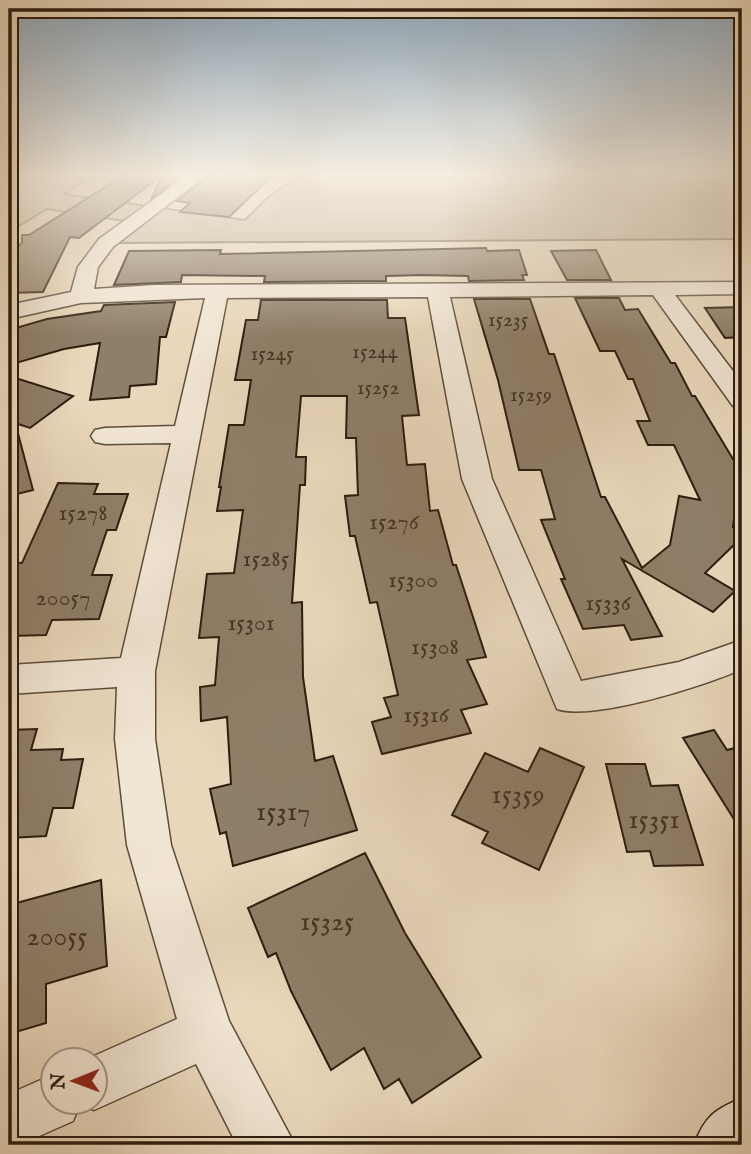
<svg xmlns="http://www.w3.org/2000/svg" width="751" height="1154" font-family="'IM FELL English',serif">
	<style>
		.green { fill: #c9b79e; stroke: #7b6a56; stroke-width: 2 }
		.building { fill: #8f7e68; stroke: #2d1d0e; stroke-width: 2 }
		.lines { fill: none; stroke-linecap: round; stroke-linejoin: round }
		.street-casing { stroke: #5c4c39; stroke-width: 3 }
		.secondary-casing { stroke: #2d1d0e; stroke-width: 3 }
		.street { fill: #f1e5d3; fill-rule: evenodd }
		.secondary { fill: #f1e5d3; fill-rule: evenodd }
		.labels { text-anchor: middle; stroke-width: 5; stroke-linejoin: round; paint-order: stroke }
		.far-number-label { font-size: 21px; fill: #463524 }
		.number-label { font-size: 24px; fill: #463524 }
		.near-number-label { font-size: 28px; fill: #463524 }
	</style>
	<rect width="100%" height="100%" fill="#e9d7bb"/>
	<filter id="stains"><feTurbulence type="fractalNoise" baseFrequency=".00286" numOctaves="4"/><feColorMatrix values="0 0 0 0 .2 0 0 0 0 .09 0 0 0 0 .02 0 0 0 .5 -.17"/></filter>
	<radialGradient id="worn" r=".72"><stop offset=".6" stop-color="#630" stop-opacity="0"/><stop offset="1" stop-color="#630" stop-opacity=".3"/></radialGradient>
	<!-- green -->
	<path class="green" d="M9,174H96L64,194L245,220L268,197L302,174H742V239L119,243L143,224L47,209L9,232Z"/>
	<!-- building -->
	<path class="building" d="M126,174H184L152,198L162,175L79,238L70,237L43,292L9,293V259L22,242V235H29Z
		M211,174H225L269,179L229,217L180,212L190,203L177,201Z
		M486,248L487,251L519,250L527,275H522L524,280L469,281L468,276L423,275L386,276V281L264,282L265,276L182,275L181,282L114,285L129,251L221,250L220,254Z
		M596,250L611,280H567L551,251Z
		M575,298H619L625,310L638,309L671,363H675L692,396H695L742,474V486H738L733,527L742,529V537L705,573L735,591L713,612L622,559L662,636L631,640L624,625L583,629L561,579H565L541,520L555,519L541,470H519L498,380L474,299H530L549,354H554L601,497H605L642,568L670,545L679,496L700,500L674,445H648L637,421H650L633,379H628L615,351H600Z
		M261,300H387L388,318H405L419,415L402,416L407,465L425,464L430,511L438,510L453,565H456L486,657L467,660L487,704L461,710L471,733L382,754L372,722L391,717L384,698L398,695L377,602L370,603L355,536H350L345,496L358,495L356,438H346L347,396H301L296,457H306L305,485H300L292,603L302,602L303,677L315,761L333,756L357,830L233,866L226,832L220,834L210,789L231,784L227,717L201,721L200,687L215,685L219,637L199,638L207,574L234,573L243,510L217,511L221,487H219L229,425H244L251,380H235L246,320H258Z
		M175,302L166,337H160L156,384L130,386L129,397L90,400L100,343L64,349L9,365V330L47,319L101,311L104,305Z
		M742,307V337L725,338L705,308Z
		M9,376L73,396L30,428L9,421Z
		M9,426H16L33,490L9,496Z
		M58,483L98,484L94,494H128L116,530H107L92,575H112L99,619L52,620L46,635L9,636V562L22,563Z
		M37,729L31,750L63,749L61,760L83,759L73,808H53L46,836L9,838V730Z
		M714,730L727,750L742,746V832L683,738Z
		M540,748L584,767L539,870L482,843L488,832L452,815L485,753L528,772Z
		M606,764H645L651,786L678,785L703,865L654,866L650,851L627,852Z
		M365,853L405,933L481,1057L412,1103L399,1079L384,1089L364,1048L331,1070L291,991L276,953L268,957L248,908Z
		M101,880L107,966L46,984V1023L9,1034V905Z"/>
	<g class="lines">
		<defs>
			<path id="street" d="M189,174H208L113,247L98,267L94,289L154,285L742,282V294L675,295L742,383V408L733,406L653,295L450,297L492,479L581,681L679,662L742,640V669C705,686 593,721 557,709L462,479L428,297L227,298L155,671V739L171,845L229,1021L295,1145H237L196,1064L94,1110L80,1104L73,1121L19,1145H9V1094L52,1075V1102H94V1060H85L177,1019L127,845L115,739L117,687L9,694V665L121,658L171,443L105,444L95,442L91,436L95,430L105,428L175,426L205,298L81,303L9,319V305L71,292L78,267L99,239Z"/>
			<path id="secondary" d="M742,1098V1145H694C705,1116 714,1110 742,1098Z"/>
		</defs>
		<!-- street casing -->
		<use href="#street" class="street-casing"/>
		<!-- secondary casing -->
		<use href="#secondary" class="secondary-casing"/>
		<!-- street -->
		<use href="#street" class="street"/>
		<!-- secondary -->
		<use href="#secondary" class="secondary"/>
	</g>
	<!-- sky -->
	<linearGradient id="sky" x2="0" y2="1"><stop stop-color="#8fa9be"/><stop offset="0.52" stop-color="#f5ede0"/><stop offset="1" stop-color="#f5ede0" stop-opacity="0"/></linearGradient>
	<rect width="751" height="336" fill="url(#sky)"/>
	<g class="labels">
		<!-- far-number labels -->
		<g class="far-number-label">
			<text x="508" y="326">15235</text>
			<text x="375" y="358">15244</text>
			<text x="272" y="360">15245</text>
			<text x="378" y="394">15252</text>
			<text x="531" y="401">15259</text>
		</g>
		<!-- number labels -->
		<g class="number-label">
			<text x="83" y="520">15278</text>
			<text x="394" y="529">15276</text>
			<text x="266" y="566">15285</text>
			<text x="413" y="587">15300</text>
			<text x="63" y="605">20057</text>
			<text x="608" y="610">15336</text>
			<text x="251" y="630">15301</text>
			<text x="435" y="654">15308</text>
			<text x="426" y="722">15316</text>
		</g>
		<!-- near-number labels -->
		<g class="near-number-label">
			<text x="518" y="803">15359</text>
			<text x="283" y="820">15317</text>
			<text x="654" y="828">15351</text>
			<text x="327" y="930">15325</text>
			<text x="57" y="945">20055</text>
		</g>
	</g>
	<!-- margin -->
	<rect width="751" height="1154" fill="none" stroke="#e9d7bb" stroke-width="35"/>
	<rect x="10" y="10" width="730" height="1133" fill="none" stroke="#2d1d0e" stroke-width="3.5"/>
	<rect x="18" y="18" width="716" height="1119" fill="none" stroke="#2d1d0e" stroke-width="2"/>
	<!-- north arrow -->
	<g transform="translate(74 1081) rotate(269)"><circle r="33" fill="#f1e5d3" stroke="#a39584" stroke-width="2"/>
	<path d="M0-5L12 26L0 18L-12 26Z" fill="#8f2418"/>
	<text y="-10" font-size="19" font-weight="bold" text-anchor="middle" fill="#2d1d0e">N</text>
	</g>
	<rect width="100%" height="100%" filter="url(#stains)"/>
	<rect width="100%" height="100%" fill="url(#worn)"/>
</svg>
